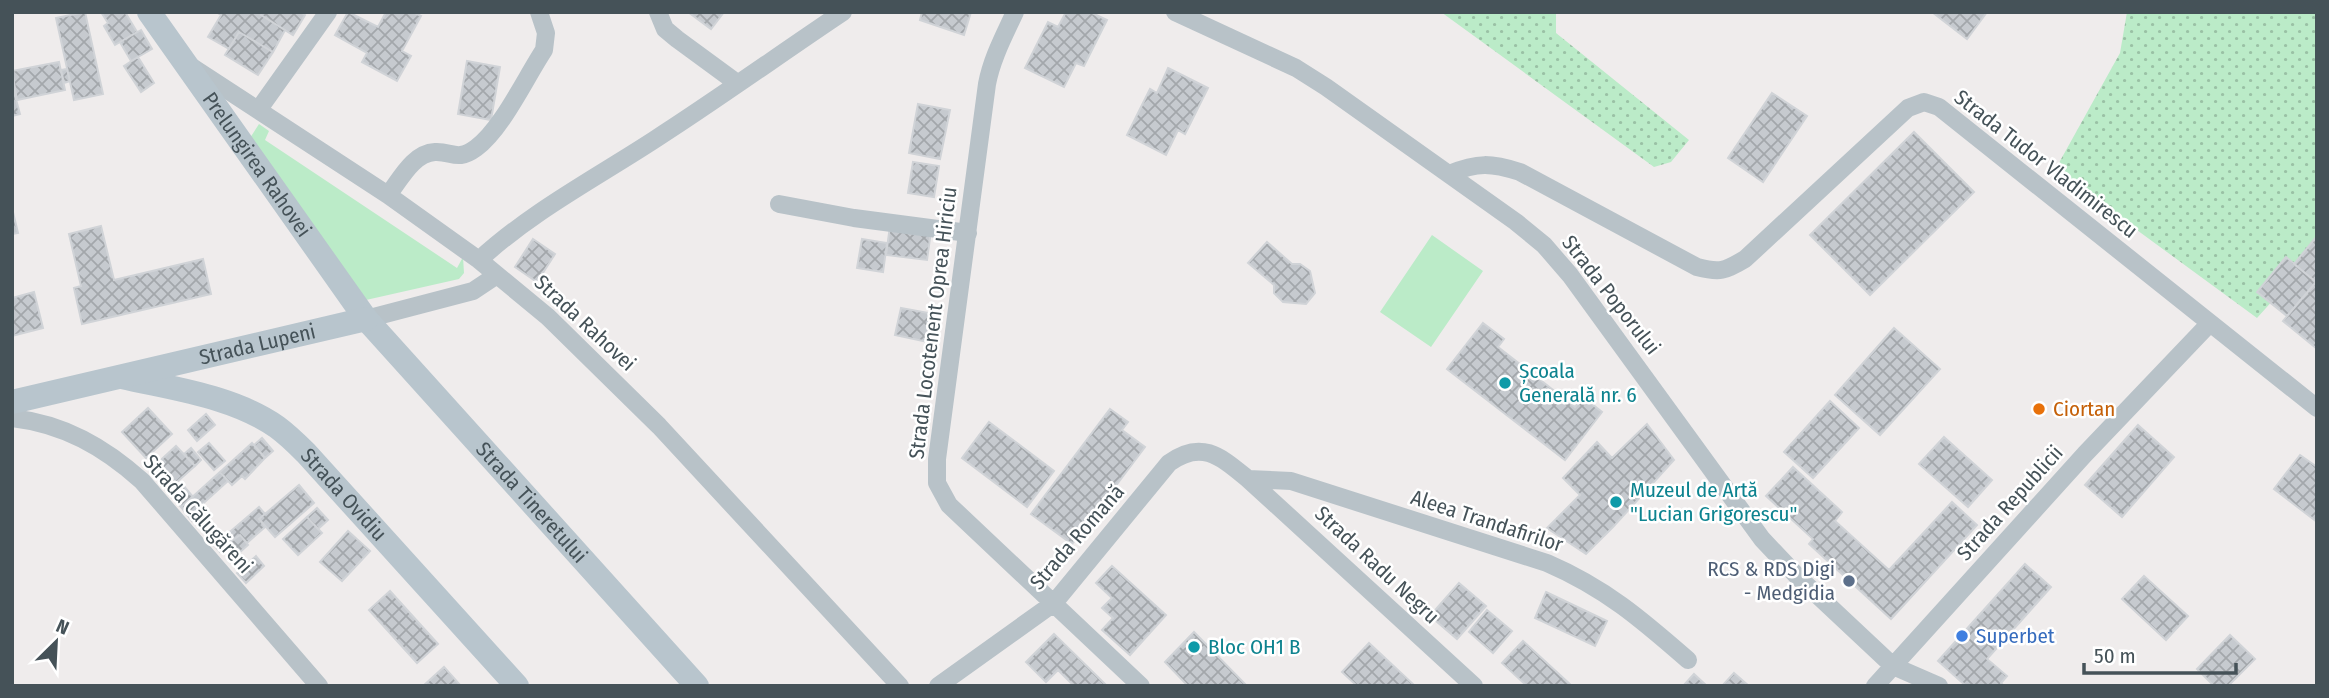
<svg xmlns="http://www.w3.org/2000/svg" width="2329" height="698" font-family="'Fira Sans Condensed',sans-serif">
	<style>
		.green { fill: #bbebc8 }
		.park { fill: url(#park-dots) }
		.building { fill: url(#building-cross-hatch); stroke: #d0d3d7; stroke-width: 2 }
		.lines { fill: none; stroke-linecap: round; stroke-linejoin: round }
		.street { stroke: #b8c2c8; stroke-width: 18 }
		.secondary { stroke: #b8c5cd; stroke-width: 24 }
		.culture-dot { fill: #0f9aa8; stroke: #fff; stroke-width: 2.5 }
		.food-dot { fill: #e8710a; stroke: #fff; stroke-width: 2.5 }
		.service-dot { fill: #5c6f8a; stroke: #fff; stroke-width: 2.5 }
		.shop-dot { fill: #3f7fe0; stroke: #fff; stroke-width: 2.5 }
		.labels { text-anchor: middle; stroke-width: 5; stroke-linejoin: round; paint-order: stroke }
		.street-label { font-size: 21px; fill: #455258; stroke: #fff }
		.culture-label { font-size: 21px; fill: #0d838f; stroke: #fff; text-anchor: start }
		.food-label { font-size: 21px; fill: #c56008; stroke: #fff; text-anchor: start }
		.service-label { font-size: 21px; fill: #4e5e75; stroke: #fff; text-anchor: end }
		.shop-label { font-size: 21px; fill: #366cbe; stroke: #fff; text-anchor: start }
	</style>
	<defs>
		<pattern id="park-dots" width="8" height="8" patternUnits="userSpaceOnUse" patternTransform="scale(1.75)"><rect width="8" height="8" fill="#bbebc8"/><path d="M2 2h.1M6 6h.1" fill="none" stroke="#9ac1a5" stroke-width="1.8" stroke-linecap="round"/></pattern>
		<pattern id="building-cross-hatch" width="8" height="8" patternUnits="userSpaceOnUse" patternTransform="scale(1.75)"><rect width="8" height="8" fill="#c6cacf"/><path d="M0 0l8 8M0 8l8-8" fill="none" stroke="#a3a7ab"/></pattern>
	</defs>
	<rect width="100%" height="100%" fill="#efecec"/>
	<!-- green -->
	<path class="green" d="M259,124L269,131L265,140L457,268L463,257L464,273L459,279L366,300L248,141Z
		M1432,235L1483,271L1431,347L1380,312Z"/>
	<!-- park -->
	<path class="park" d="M1441,12H1556V33L1689,140L1671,162L1654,167Z
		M2127,12H2317V251L2257,318L2055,170L2120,53Z"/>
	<!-- building -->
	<path class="building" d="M85,12L103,94L74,100L56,18Z
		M101,12H125L137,32L115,45L104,26L108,23Z
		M216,12H263L261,15L285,30L273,52L239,32L229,49L208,37L221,15Z
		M263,12H300L305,15L293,35L261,15Z
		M348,12L378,27L386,12H413L421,16L402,51L411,56L397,81L362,62L367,53L335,35Z
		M688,12H724L711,29Z
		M922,12H971L964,35L920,20Z
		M1066,12H1090L1107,20L1084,66L1076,63L1064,87L1025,68L1048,22L1058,27Z
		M1932,12H1987L1967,39Z
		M141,30L152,49L131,61L120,42Z
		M239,32L273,52L258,75L225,55Z
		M138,57L154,83L141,92L124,66Z
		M467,61L500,67L491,120L458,114Z
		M59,62L65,90L17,100L12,71Z
		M1168,68L1208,88L1185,134L1178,130L1166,155L1127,135L1150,89L1157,93Z
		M67,69L70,81L64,83L61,70Z
		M12,85L20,114L12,116Z
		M1772,93L1807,116L1763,182L1728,158Z
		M918,104L950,110L940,159L909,153Z
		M1914,132L1974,192L1870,295L1810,235Z
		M913,162L939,166L934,197L908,193Z
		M12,208L18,233L12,234Z
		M101,226L114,280L203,259L211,294L82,324L74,288L81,286L69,234Z
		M890,226L931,231L927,260L886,255Z
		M2317,236V281L2316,282L2294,264Z
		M533,239L555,254L537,282L515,267Z
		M862,239L887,243L883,272L857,268Z
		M1267,242L1292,264H1300L1310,271L1315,293L1306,304L1283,302L1274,293V285L1248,263Z
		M2286,257L2316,282L2287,316L2257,292Z
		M2317,281V349L2283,321Z
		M34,292L43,328L12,336V298Z
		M901,308L934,314L928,342L895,335Z
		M1483,323L1504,339L1498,347L1575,407L1583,397L1602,412L1565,460L1447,369Z
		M1894,328L1940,369L1880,435L1835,395Z
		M1830,401L1859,428L1813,478L1784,452Z
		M148,408L172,434L146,458L122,432Z
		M1110,409L1128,422L1122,430L1145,447L1072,544L1031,514Z
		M206,414L215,425L197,441L188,430Z
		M989,422L1054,471L1027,507L962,458Z
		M1647,424L1674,460L1613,527L1586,554L1547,528L1580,495L1563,478L1597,442L1612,458Z
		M2138,425L2174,457L2122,517L2085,485Z
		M1944,437L1992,480L1968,507L1919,464Z
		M262,438L273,451L265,458L254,445Z
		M209,443L225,461L214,470L198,452Z
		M252,443L265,458L245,479L242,476L232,485L220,472Z
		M176,446L195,466L170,488L152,468Z
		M191,448L201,460L195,466L184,454Z
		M2300,455L2317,467V522L2274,489Z
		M1793,467L1842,512L1835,521L1889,570L1952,502L1977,525L1891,619L1809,544L1813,539L1766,496Z
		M220,472L228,481L198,508L190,499Z
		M182,484L193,497L181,507L170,494Z
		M299,485L314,503L275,537L259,519Z
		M190,499L202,513L192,521L181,507Z
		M259,507L265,514L259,519L265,527L247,543L240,535L230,542L225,536Z
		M317,508L328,520L318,529L307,517Z
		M307,517L322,533L298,555L283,539Z
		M348,531L370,551L342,581L320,562Z
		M221,535L230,544L220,552L212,543Z
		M240,535L248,545L239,553L230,542Z
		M256,556L264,566L246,583L237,573Z
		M2025,564L2051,587L1987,659L2007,676L2001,683L2004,686H1966L1938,661Z
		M1112,566L1166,615L1130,655L1102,630L1113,618L1102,608L1112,598L1096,583Z
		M2144,576L2188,616L2166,640L2122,599Z
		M1459,583L1486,606L1457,639L1430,616Z
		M390,591L438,644L417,663L369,610Z
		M1546,592L1607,621L1595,646L1535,618Z
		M1487,610L1512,631L1493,653L1469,632Z
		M1194,632L1247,686H1188L1165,662Z
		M1054,634L1106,685V686H1074L1058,670L1046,682L1026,662Z
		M2230,635L2255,659L2228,686H2214L2197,669Z
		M1523,641L1572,686H1527L1502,663Z
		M1369,643L1415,686H1357L1342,672Z
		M444,667L461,686H423Z
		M1734,673L1749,686H1722Z
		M1694,674L1707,686H1683Z"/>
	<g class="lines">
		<!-- street -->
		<path class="street" d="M658,12L665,29L677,39L737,83
			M1015,12C1004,36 992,58 987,84L937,459V483L949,505L1141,686
			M1175,12L1296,68L1326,87L1516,222L1544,245L1570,275L1762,539L1797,576L1893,666L1939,686
			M192,67L388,195L479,260L548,317L659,426L900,686
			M259,109L328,12
			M1449,174C1478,162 1491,163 1520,172L1697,267C1720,273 1725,271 1745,259L1908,108L1924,102L1939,107L2317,408
			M388,195C400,180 413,153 435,152C452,151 457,162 476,148C502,129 526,77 544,50L546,33L539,12
			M779,204L854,218L968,233
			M479,260C531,212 594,179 654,140C718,99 780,54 843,12
			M366,319L473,291L497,275
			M12,418C64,424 104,447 142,481L319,686
			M1248,479L1291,481L1547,563C1605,588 1641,619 1688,660
			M938,686L1054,603L1169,463C1202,439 1221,457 1248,479L1474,686
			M1875,686L2085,454L2210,323"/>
		<!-- secondary -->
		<g class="secondary">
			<path id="s1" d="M149,12L366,319L697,686"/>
			<path id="s2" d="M122,377C173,389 233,396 277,427C288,435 297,444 306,453L517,686"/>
			<path id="s3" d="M12,402L366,319"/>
		</g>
	</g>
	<!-- markers -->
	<g class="culture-dot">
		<circle cx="1505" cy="383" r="7"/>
		<circle cx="1616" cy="502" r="7"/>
		<circle cx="1194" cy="647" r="7"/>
	</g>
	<circle class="food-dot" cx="2039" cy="409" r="7"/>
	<circle class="service-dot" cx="1849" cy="581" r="7"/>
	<circle class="shop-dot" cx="1962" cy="636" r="7"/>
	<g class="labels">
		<!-- street labels -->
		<g class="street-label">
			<text transform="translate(2046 164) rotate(38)" y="7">Strada Tudor Vladimirescu</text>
			<text dy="7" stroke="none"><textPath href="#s1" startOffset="187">Prelungirea Rahovei</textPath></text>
			<text transform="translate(1611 295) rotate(52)" y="7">Strada Poporului</text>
			<text transform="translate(585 323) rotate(43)" y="7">Strada Rahovei</text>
			<text transform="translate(933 323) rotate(-83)" y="7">Strada Locotenent Oprea Hiriciu</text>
			<text dy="7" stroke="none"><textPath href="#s3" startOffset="252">Strada Lupeni</textPath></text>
			<text dy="7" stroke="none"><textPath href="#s2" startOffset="259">Strada Ovidiu</textPath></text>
			<text dy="7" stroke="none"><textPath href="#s1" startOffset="623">Strada Tineretului</textPath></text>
			<text transform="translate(2010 503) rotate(-48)" y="7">Strada Republicii</text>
			<text transform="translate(198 514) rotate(48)" y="7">Strada Călugăreni</text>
			<text transform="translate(1487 521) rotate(18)" y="7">Aleea Trandafirilor</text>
			<text transform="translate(1077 537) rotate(-49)" y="7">Strada Romană</text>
			<text transform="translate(1377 565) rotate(43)" y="7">Strada Radu Negru</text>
		</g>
		<!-- culture labels -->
		<g class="culture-label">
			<text x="1519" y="378">Școala<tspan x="1519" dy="24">Generală nr. 6</tspan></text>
			<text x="1630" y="497">Muzeul de Artă<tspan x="1630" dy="24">"Lucian Grigorescu"</tspan></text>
			<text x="1208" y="654">Bloc OH1 B</text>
		</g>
		<!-- food labels -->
		<g class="food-label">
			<text x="2053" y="416">Ciortan</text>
		</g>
		<!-- service labels -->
		<g class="service-label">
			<text x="1835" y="576">RCS &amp; RDS Digi<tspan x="1835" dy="24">- Medgidia</tspan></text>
		</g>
		<!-- shop labels -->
		<g class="shop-label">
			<text x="1976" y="643">Superbet</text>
		</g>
	</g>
	<!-- border -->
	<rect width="2329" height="698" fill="none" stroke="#455258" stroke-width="28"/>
	<!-- north arrow -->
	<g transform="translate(56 642) rotate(24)" stroke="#ffffff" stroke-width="5" paint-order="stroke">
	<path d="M0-5L12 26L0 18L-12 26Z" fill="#455258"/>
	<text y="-10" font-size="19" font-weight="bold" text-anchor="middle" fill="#455258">N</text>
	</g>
	<!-- scale -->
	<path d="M2084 663v10h152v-10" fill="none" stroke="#455258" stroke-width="3.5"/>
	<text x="2094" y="663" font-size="21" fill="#455258" stroke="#ffffff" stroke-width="5" paint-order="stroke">50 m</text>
</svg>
